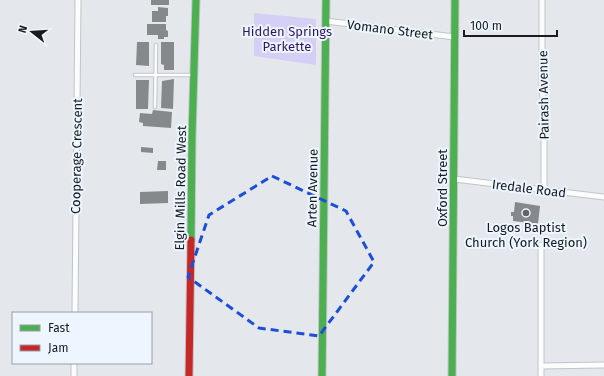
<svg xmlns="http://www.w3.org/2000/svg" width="604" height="376" font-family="'Fira Sans',sans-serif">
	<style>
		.green { fill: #d4d0f5 }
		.building { fill: #86898c }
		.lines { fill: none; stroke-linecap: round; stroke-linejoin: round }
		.lane-casing { stroke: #c1c4c8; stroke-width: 4.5 }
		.street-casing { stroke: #c1c4c8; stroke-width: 7 }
		.fast-casing { stroke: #c1c4c8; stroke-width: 9 }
		.jam-casing { stroke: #c1c4c8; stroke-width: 9 }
		.lane { stroke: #fbfcfc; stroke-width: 2.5 }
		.street { stroke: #fbfcfc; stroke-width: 5 }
		.fast { stroke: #4caf50; stroke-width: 7 }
		.jam { stroke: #c62828; stroke-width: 7 }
		.marked { fill: none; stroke: #1d4ed8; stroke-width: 3; stroke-dasharray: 8 5; stroke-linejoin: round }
		.poi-dot { fill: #606367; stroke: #edf5fe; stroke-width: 1.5 }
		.labels { text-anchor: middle; stroke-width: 4; stroke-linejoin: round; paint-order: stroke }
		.street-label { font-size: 13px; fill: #191b1f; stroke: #edf5fe }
		.park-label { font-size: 13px; fill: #301765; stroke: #edf5fe }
		.poi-label { font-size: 13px; fill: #191b1f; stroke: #edf5fe }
	</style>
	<rect width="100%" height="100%" fill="#e4e8ed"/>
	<!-- green -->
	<path class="green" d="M254,13L316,19V65L254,56Z"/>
	<!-- building -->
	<path class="building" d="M151,0H169V5H151Z
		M158,7L168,8V16H166V22H152V11H158Z
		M147,24H166V30L168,31V37H164V39H158V35H147Z
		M137,42H149V66L136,65Z
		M161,42H174V70H164V65L161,64Z
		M174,79L173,109L161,108L162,81Z
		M136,80H149L148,109H136Z
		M153,110L172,112L171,128L143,126V123L139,122L140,113L152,114Z
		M141,147L153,148V153L141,152Z
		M158,161H166V170H157Z
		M168,191V203L140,204V192Z
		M515,202L540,206L538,224L513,221V216H511V212H514Z"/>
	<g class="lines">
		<defs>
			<path id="lane" d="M135,75H193
				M155,107L156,45"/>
			<path id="street" d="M542,0V85L544,113V190
				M326,21L454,37
				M454,179L604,197
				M75,313L78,0
				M541,366L604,365
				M74,376V363
				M541,376V245"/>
			<path id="fast" d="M191,240L192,136L196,0
				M322,376L326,0
				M452,376L455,0"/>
			<path id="jam" d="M189,376L191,240"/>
		</defs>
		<!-- lane casing -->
		<use href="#lane" class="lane-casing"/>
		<!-- street casing -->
		<use href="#street" class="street-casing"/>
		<!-- fast casing -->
		<use href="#fast" class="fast-casing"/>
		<!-- jam casing -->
		<use href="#jam" class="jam-casing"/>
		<!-- lane -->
		<use href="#lane" class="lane"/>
		<!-- street -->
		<use href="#street" class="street"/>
		<!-- fast -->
		<use href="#fast" class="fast"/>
		<!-- jam -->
		<use href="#jam" class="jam"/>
	</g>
	<!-- marked area -->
	<path class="marked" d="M272,176L346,211L374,262L319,336L259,328L188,277L209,215Z"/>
	<!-- markers -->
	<circle class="poi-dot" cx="526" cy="213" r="4"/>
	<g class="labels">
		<!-- street labels -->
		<g class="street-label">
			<text transform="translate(390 29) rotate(7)" y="5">Vomano Street</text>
			<text transform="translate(543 95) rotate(-91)" y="5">Pairash Avenue</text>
			<text transform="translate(76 156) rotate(-89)" y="5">Cooperage Crescent</text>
			<text transform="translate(180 188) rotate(-89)" y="5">Elgin Mills Road West</text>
			<text transform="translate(312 188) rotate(-89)" y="5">Arten Avenue</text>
			<text transform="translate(442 188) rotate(-90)" y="5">Oxford Street</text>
			<text transform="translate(529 188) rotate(7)" y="5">Iredale Road</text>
		</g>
		<!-- park labels -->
		<g class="park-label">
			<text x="287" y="36">Hidden Springs<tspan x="287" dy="15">Parkette</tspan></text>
		</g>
		<!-- poi labels -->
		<g class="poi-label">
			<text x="526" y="232">Logos Baptist<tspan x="526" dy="15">Church (York Region)</tspan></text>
		</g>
	</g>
	<!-- legend -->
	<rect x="12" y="312" width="140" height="52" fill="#edf5fe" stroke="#989ea5"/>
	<rect x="20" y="325" width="20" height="6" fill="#4caf50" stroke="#989ea5"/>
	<text x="48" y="332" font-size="12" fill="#191b1f">Fast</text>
	<rect x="20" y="345" width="20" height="6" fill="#c62828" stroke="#989ea5"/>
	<text x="48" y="352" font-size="12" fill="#191b1f">Jam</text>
	<!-- north arrow -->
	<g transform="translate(32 32) rotate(287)" stroke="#edf5fe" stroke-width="3" paint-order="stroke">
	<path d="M0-3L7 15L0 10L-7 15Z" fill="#191b1f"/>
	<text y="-6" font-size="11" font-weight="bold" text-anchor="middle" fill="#191b1f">N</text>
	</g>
	<!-- scale -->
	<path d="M464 30v6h93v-6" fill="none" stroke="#191b1f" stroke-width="2"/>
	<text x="470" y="30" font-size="12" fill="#191b1f" stroke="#edf5fe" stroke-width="3" paint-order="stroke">100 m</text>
</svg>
